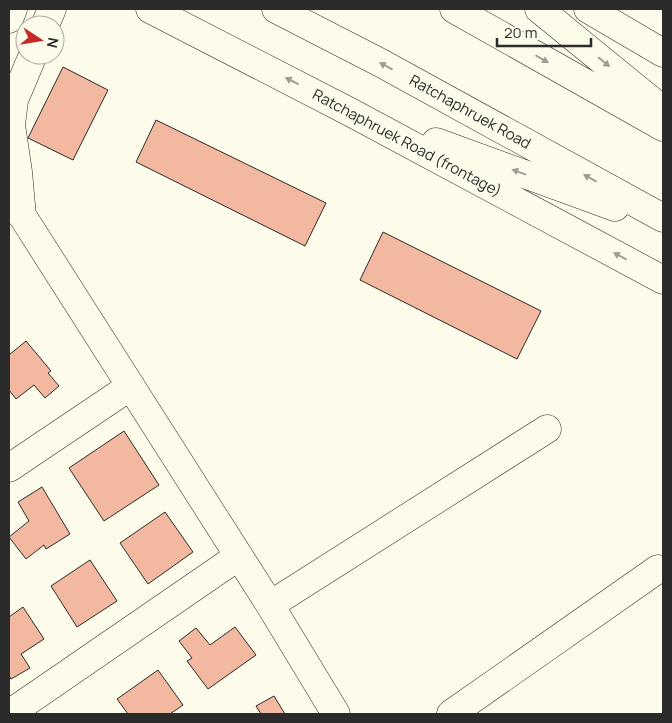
<svg xmlns="http://www.w3.org/2000/svg" width="672" height="723" font-family="Manrope,sans-serif">
	<style>
		.building { fill: #f2b8a0; stroke: #2b2b2b }
		.lines { fill: none; stroke-linecap: round; stroke-linejoin: round }
		.minor-casing { stroke: #2b2b2b; stroke-width: 29 }
		.major-casing { stroke: #2b2b2b; stroke-width: 29 }
		.minor { stroke: #fdfbea; stroke-width: 28 }
		.major { stroke: #fdfbea; stroke-width: 28 }
		.oneway { fill: #9e9d94 }
		.labels { text-anchor: middle; stroke-width: 4; stroke-linejoin: round; paint-order: stroke }
		.street-label { font-size: 15px; fill: #2b2b2b; stroke: #fdfbea }
	</style>
	<rect width="100%" height="100%" fill="#fdfbea"/>
	<!-- building -->
	<path class="building" d="M63,67L108,90L73,160L28,138Z
		M156,120L326,203L305,246L136,162Z
		M383,232L541,311L517,359L360,280Z
		M26,341L51,371L48,373L59,386L45,398L34,385L16,399L9,390V355Z
		M124,431L159,485L104,521L69,468Z
		M42,487L70,534L46,549L44,545L26,559L9,537L29,521L18,502Z
		M165,512L193,552L148,584L120,543Z
		M90,560L117,601L77,627L51,586Z
		M23,607L44,639L21,654L30,668L11,679L9,676V617Z
		M235,627L256,655L208,689L187,661L192,658L179,641L196,628L210,645Z
		M158,670L183,705L170,714H128L117,699Z
		M274,696L285,714H261L256,706Z"/>
	<g class="lines">
		<defs>
			<path id="minor" d="M9,19L13,9
				M45,25L52,9
				M9,195L270,605L336,714
				M22,216L18,172L11,125L14,100L33,55
				M9,468L131,386
				M270,605L547,429
				M9,714L239,556
				M451,714L658,569"/>
			<path id="major" d="M150,9L350,112L663,280
				M276,9L381,63L663,218
				M454,9L663,127
				M539,9L663,110
				M588,9L663,53
				M436,142L615,207"/>
		</defs>
		<!-- minor casing -->
		<use href="#minor" class="minor-casing"/>
		<!-- major casing -->
		<use href="#major" class="major-casing"/>
		<!-- minor -->
		<use href="#minor" class="minor"/>
		<!-- major -->
		<use href="#major" class="major"/>
	</g>
	<!-- one-way arrows -->
	<defs><path id="oneway-solid" d="M-6-.8H1V-3.2L6.5 0L1 3.2V.8H-6Z" transform="scale(1.25)"/></defs>
	<g class="oneway">
		<use href="#oneway-solid" transform="translate(542 59) rotate(30)"/>
		<use href="#oneway-solid" transform="translate(604 62) rotate(39)"/>
		<use href="#oneway-solid" transform="translate(386 66) rotate(-152)"/>
		<use href="#oneway-solid" transform="translate(292 81) rotate(-153)"/>
		<use href="#oneway-solid" transform="translate(519 172) rotate(-160)"/>
		<use href="#oneway-solid" transform="translate(590 178) rotate(-151)"/>
		<use href="#oneway-solid" transform="translate(620 256) rotate(-152)"/>
	</g>
	<g class="labels">
		<!-- street labels -->
		<g class="street-label">
			<text transform="translate(470 112) rotate(29)" y="5">Ratchaphruek Road</text>
			<text transform="translate(407 143) rotate(28)" y="5">Ratchaphruek Road (frontage)</text>
		</g>
	</g>
	<!-- border -->
	<rect width="672" height="723" fill="none" stroke="#2b2b2b" stroke-width="20"/>
	<!-- north arrow -->
	<g transform="translate(40 40) rotate(102)"><circle r="24" fill="#fdfbea" stroke="#a9a89e"/>
	<path d="M0-4L9 19L0 12L-9 19Z" fill="#c62828"/>
	<text y="-8" font-size="14" font-weight="bold" text-anchor="middle" fill="#2b2b2b">N</text>
	</g>
	<!-- scale -->
	<path d="M497 38v8h94v-8" fill="none" stroke="#2b2b2b" stroke-width="2.5"/>
	<text x="504" y="38" font-size="15" fill="#2b2b2b" stroke="#fdfbea" stroke-width="4" paint-order="stroke">20 m</text>
</svg>
